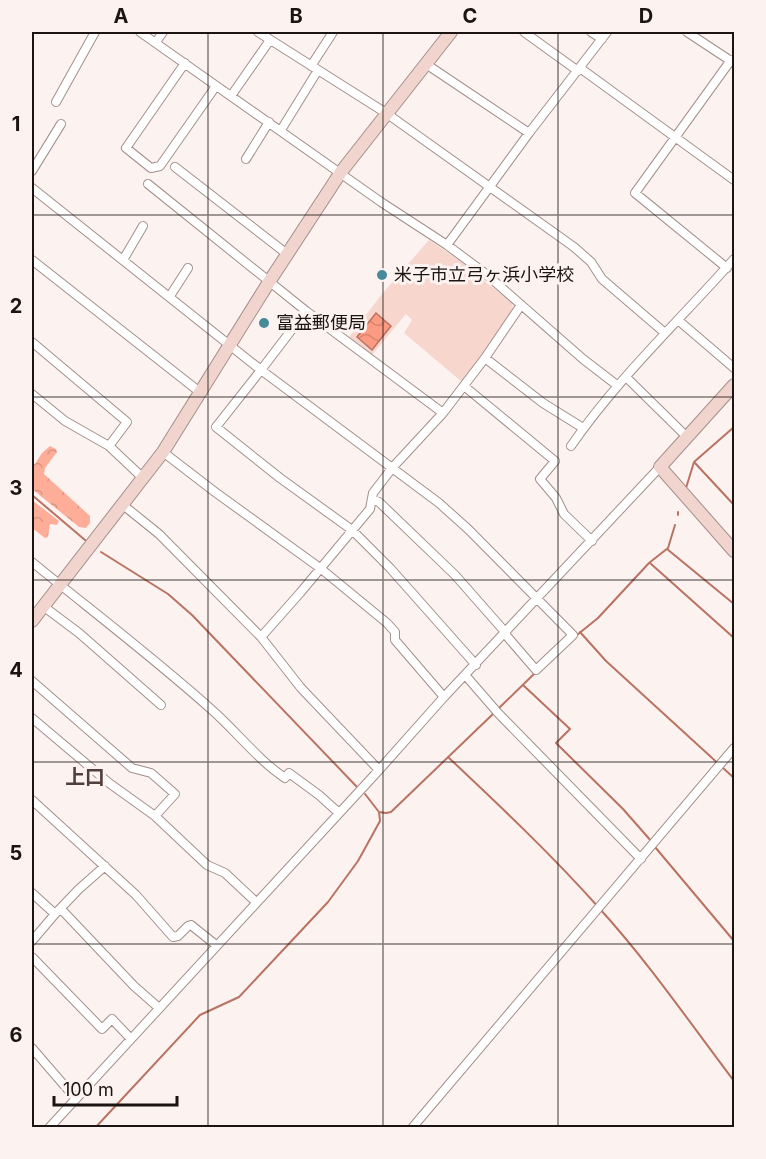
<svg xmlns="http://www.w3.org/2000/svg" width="766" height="1159" font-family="Inter,'Noto Sans JP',sans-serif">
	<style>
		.forest { fill: url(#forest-crowns) }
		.park { fill: #f7d6ce }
		.water { fill: url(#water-waves); stroke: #ba7261; stroke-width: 1.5 }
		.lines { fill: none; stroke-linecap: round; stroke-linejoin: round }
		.stream { stroke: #ba7261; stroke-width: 2 }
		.street-casing { stroke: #a38f8a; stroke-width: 10 }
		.secondary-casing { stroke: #a38f8a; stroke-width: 14 }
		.street { stroke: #fff; stroke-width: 8 }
		.secondary { stroke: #f1d4cd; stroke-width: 12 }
		.grid { fill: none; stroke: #1c1413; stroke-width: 1.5; stroke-opacity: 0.55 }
		.poi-dot { fill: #478a99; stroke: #fcf3f1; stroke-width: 2 }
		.labels { text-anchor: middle; stroke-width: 6; stroke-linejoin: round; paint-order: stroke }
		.poi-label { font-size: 18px; fill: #1c1413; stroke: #fcf3f1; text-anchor: start }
		.neighbourhood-label { font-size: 20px; font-weight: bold; fill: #503f3a; stroke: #fcf3f1 }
		.neatline { fill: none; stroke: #1c1413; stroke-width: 2 }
		.grid-label { font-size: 20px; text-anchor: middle; font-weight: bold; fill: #1c1413 }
	</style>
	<defs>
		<pattern id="forest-crowns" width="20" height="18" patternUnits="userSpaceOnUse" patternTransform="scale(1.5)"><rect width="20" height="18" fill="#fead99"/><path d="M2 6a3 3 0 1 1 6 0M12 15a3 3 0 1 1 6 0" fill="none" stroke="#d99483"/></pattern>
		<pattern id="water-waves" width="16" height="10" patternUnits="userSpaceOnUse" patternTransform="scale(1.5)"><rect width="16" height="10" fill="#fd9a82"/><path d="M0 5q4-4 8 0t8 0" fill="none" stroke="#d8846f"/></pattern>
	</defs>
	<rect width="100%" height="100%" fill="#fcf3f1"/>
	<!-- forest -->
	<path class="forest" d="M50,446L56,449L57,452L45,468L44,474L90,516V523L86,528L79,527L32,489V464H35L42,453Z
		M32,500L59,521L57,525L50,524L48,537L45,538L32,528Z"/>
	<!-- park -->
	<path class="park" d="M429,240L459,260L512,303L514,312L462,382L404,333L412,320L406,314L372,355L349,337L382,294Z"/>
	<!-- water -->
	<path class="water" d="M376,313L391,326L372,350L357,337Z"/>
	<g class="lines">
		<!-- stream -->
		<path class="stream" d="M695,463L734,505
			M686,488L694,462L734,427
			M32,495L85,540
			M678,515V512
			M667,549L734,604
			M101,552L168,594L192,615L357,787
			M650,563L734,638
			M580,632L606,661L734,778
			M577,635L598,618L649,563L668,548L675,525
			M523,685L570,729L556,743L623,809L652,842
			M498,709L535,673
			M448,757C500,806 552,855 600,909C649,963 690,1023 734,1081
			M379,812L386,813L391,812L494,713
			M655,847L734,941
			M95,1128L200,1015L239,997L328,902L358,861L380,821L379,812L365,794"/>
		<defs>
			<path id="street" d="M140,32L381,202L447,245L486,274L583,359L618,386
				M258,32L386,113L574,247L591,262L602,279L665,333
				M524,32L578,71
				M591,32L602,39
				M687,32L734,63
				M156,42L163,32
				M185,63L126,148L151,168L160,166L216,86
				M426,64L529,133
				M311,66L333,32
				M580,68L734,180
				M231,96L270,40
				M56,102L95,32
				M281,130L318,70
				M246,159L269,122
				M175,167L287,254
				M32,171L61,124
				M148,184L306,311
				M32,188L261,370L306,311L443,413
				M447,245L529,133L607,32
				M32,260L201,393
				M123,260L143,226
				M727,268L635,193L731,60
				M170,296L188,268
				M678,320L734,368
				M32,342L127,422L109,446L144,479
				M485,358L543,403L583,428
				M626,377L687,437
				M464,386L555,461L540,479L556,498L564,514L592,541
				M32,394L65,421L109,446
				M571,446C618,378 679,321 734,259
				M163,452L215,492L320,568L387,623L395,632V640L444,697
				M372,499L379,502L455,575L506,633
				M123,505L159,534L261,637L300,593L370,509L373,493L393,467L443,413L485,358L521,305
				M32,562C92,611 154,658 212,710C237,732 257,759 285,778L289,773L319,795L339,813
				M43,606L79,633L161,705
				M261,637L301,688L379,770
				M476,665L390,568L352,530L280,478L216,427L261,370L439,503L468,529L573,635L536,670L505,634
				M466,676L498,713L641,859
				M32,681L132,768L151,773L175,794L155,816L207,865L225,873L256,902
				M32,718L109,783L155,816
				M32,800L136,895L173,937L178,936L188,926L191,925L216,945
				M32,893L55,914L79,889L105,866
				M61,909L134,986L159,1008
				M32,941L55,914
				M32,957L102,1029L112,1019L131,1039
				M32,1048L76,1099
				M49,1128L379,770L444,697L660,467
				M412,1128L734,748"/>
			<path id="secondary" d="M734,385L660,467L734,551
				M32,621L163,452L269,282L341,172L451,32"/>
		</defs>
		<!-- street casing -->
		<use href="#street" class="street-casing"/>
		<!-- secondary casing -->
		<use href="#secondary" class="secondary-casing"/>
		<!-- street -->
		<use href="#street" class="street"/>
		<!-- secondary -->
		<use href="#secondary" class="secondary"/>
	</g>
	<!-- grid -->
	<path class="grid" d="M208,32V1128M383,32V1128M558,32V1128M32,215H734M32,397H734M32,580H734M32,762H734M32,944H734"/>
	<!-- markers -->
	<g class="poi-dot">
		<circle cx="382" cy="275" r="6"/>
		<circle cx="264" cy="323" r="6"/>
	</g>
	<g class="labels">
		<!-- poi labels -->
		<g class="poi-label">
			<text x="394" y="281">米子市立弓ヶ浜小学校</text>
			<text x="276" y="329">富益郵便局</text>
		</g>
		<!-- neighbourhood labels -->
		<g class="neighbourhood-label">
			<text x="85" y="784">上口</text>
		</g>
	</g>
	<!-- border -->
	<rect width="766" height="1159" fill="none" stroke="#fcf3f1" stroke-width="66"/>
	<!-- scale -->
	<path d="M54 1096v9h123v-9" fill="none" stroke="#1c1413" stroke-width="3"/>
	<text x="63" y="1096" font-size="18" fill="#1c1413" stroke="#fcf3f1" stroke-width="4.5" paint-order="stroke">100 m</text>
	<rect x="33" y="33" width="700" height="1093" class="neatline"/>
	<g class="grid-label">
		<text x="121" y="23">A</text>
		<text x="296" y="23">B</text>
		<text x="470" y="23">C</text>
		<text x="646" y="23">D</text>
		<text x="16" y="131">1</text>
		<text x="16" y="313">2</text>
		<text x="16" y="495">3</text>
		<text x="16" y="677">4</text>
		<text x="16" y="860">5</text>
		<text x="16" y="1042">6</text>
	</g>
</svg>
